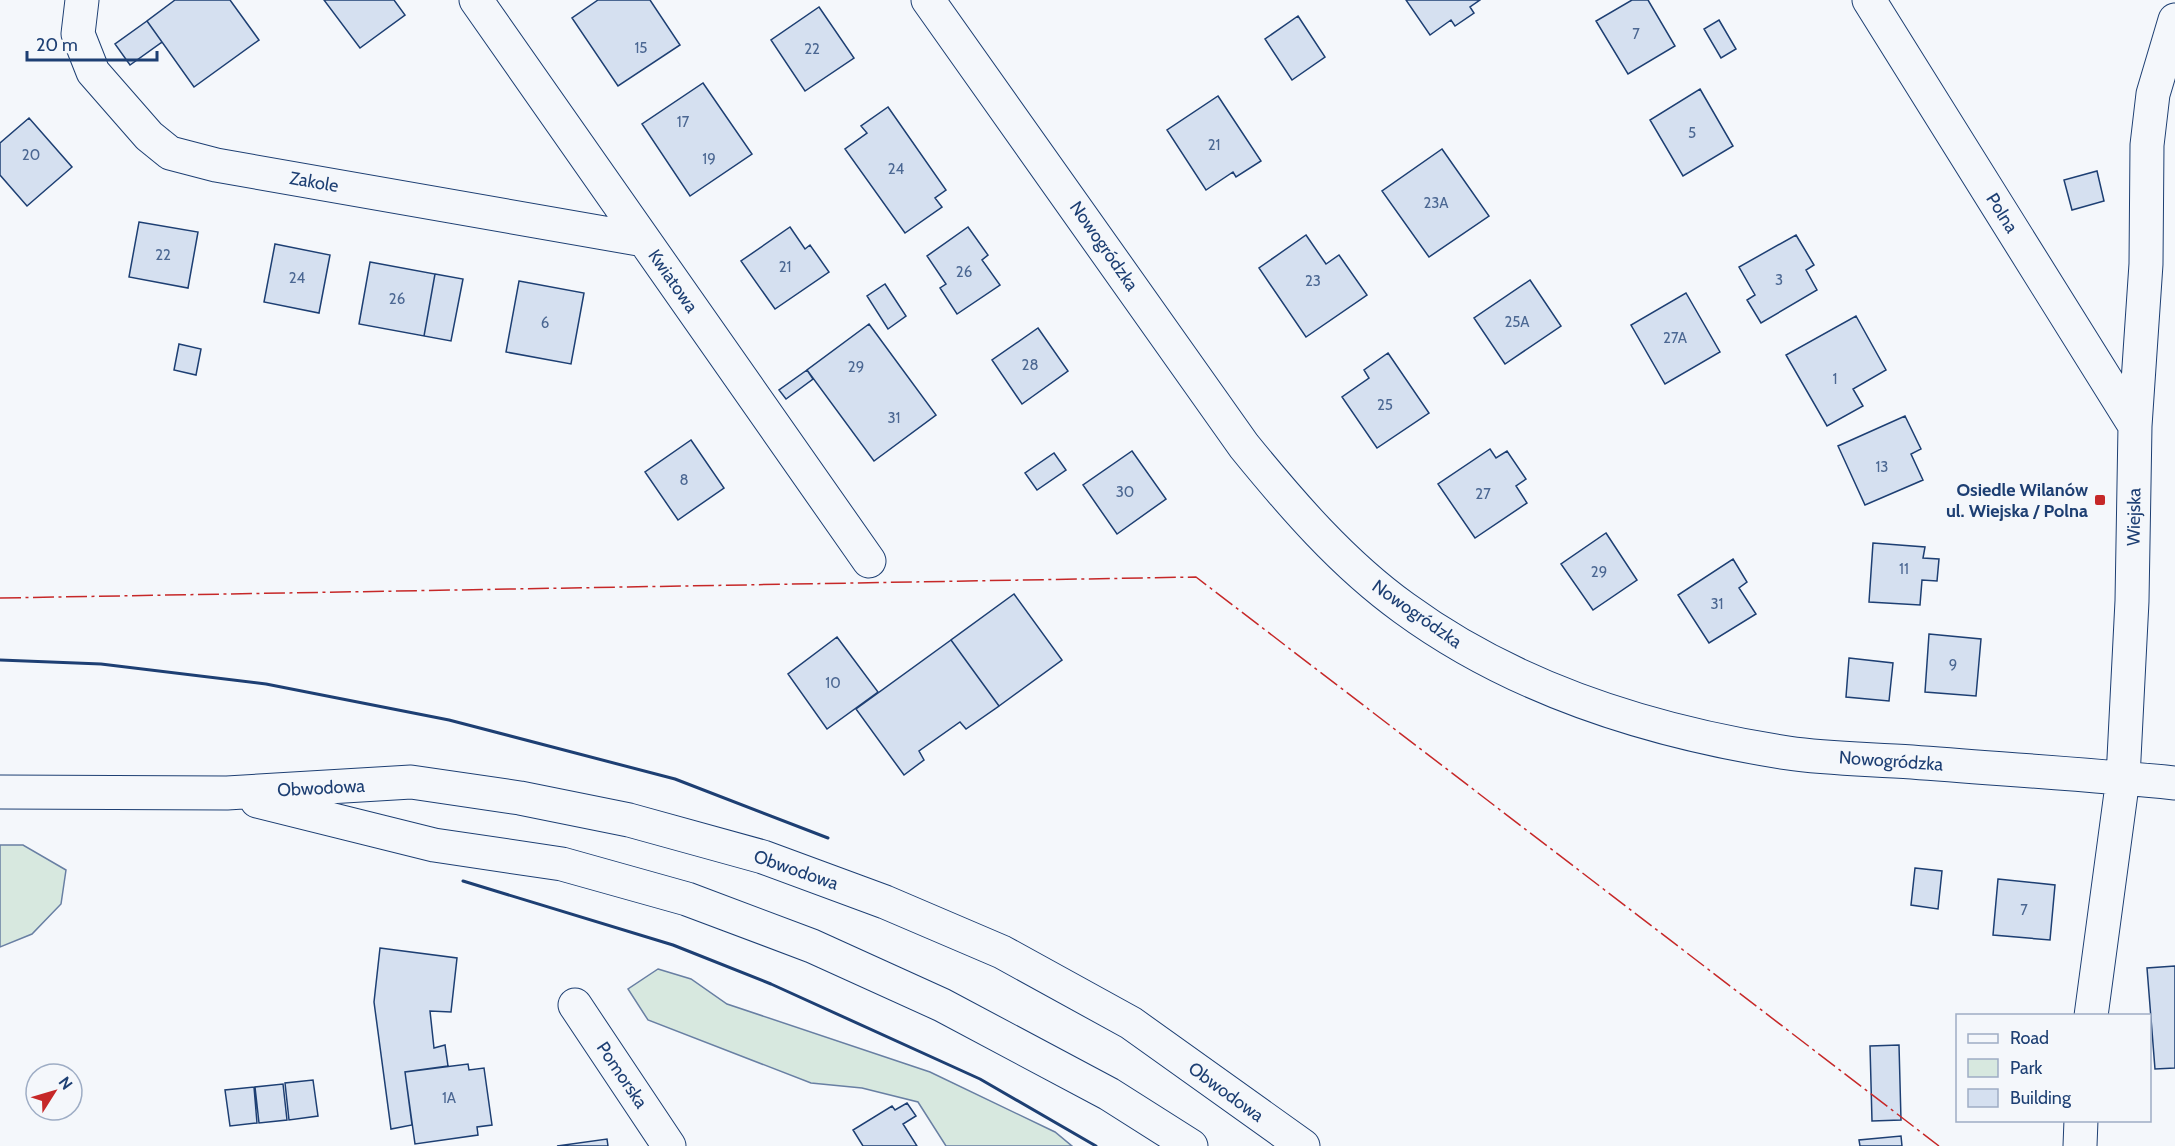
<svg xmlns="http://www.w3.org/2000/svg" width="2175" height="1146" font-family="Cabin,sans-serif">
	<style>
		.green { fill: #d7e8df; stroke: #687fa3; stroke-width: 1.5 }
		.building { fill: #d5e0f0; stroke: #1d3f73; stroke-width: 1.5 }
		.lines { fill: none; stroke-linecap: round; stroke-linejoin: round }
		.street-casing { stroke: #1d3f73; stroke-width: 35 }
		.primary-casing { stroke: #1d3f73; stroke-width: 35 }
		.street { stroke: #f4f7fb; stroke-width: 33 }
		.primary { stroke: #f4f7fb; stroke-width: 33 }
		.wall { stroke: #1d3f73; stroke-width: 3 }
		.power { stroke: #c62828; stroke-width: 1.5; stroke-dasharray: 21 4.5 3 4.5; stroke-linecap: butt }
		.poi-dot { fill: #c62828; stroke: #f4f7fb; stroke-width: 2 }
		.labels { text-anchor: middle; stroke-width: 4.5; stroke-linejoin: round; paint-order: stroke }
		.number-label { font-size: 15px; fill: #4b6792 }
		.street-label { font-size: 18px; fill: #1d3f73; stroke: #f4f7fb }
		.poi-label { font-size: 18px; font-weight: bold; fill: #1d3f73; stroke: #f4f7fb; text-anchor: end }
	</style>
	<rect width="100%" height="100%" fill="#f4f7fb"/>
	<!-- green -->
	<path class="green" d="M0,845H23L66,870L61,904L32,934L0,947Z
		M658,969L691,979L727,1004L930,1072L1055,1132L1072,1146H946L918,1102L862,1088L811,1083L648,1020L628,989Z"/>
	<!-- building -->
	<path class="building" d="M175,0H230L259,40L194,87L147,21Z
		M324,0H394L405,15L360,48Z
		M598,0H650L680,45L618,86L572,18Z
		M1406,0H1480L1470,7L1474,13L1455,26L1451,20L1430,35Z
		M1632,0H1648L1675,46L1628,74L1596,21Z
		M819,7L854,58L805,91L771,40Z
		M1298,16L1325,57L1292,80L1265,39Z
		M1719,20L1736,49L1721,58L1704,29Z
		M147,21L162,42L130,65L115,44Z
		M703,83L752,154L690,196L642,124Z
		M1700,89L1733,146L1683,176L1650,120Z
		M1218,96L1261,161L1236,177L1233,172L1206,190L1167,130Z
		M888,107L946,190L935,198L942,207L905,233L845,149L867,133L861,126Z
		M29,118L72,167L27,206L0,175V143Z
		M1442,149L1489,216L1429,257L1382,191Z
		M2097,171L2104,201L2072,210L2064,180Z
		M139,222L198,232L188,288L129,277Z
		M790,227L805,249L810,245L829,272L775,309L741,261Z
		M968,227L988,255L982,260L1000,285L957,314L940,288L946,284L927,256Z
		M1306,235L1326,264L1339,255L1367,295L1306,337L1259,268Z
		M1796,235L1814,265L1806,270L1817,290L1761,323L1747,300L1755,295L1739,267Z
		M275,244L330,255L319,313L264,302Z
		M370,262L435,274L424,336L359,324Z
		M435,274L463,279L451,341L424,336Z
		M1530,280L1561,326L1505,364L1474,318Z
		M519,281L584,293L571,364L506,352Z
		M885,284L906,316L888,329L867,296Z
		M1686,293L1720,352L1665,384L1631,325Z
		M1856,316L1886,370L1853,389L1863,406L1827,426L1786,355Z
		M869,324L936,415L874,461L807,370Z
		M1038,328L1068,371L1022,404L992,360Z
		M179,344L201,349L196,375L174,370Z
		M1388,353L1429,413L1377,448L1342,397L1369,378L1364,370Z
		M807,370L813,379L786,399L779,390Z
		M1905,416L1921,449L1911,454L1923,480L1865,505L1838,446Z
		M691,440L724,488L678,520L645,472Z
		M1490,449L1496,458L1507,451L1526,479L1516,486L1527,503L1475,538L1438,484Z
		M1132,451L1166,499L1117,534L1083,485Z
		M1054,453L1066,470L1037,490L1025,473Z
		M1606,533L1637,580L1593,610L1561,564Z
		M1873,543L1925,547L1923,558L1939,559L1937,581L1922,580L1920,605L1869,602Z
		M1733,559L1747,582L1739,588L1756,614L1709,643L1678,595Z
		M1014,594L1062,660L999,706L951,640Z
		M1929,634L1981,639L1976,696L1925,692Z
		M837,637L878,692L827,729L788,674Z
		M951,640L999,706L966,729L960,722L919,751L924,760L904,775L856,709Z
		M1849,658L1893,663L1889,701L1846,697Z
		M1915,868L1942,871L1938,909L1911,905Z
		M1998,879L2055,885L2050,940L1993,935Z
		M380,948L457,958L451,1012L430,1011L434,1048L445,1045L448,1066L405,1072L412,1125L391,1129L374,1002Z
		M2175,966V1068L2155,1069L2147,968Z
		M1899,1045L1901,1120L1872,1121L1870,1046Z
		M468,1064L469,1070L484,1068L492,1125L477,1127L478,1135L415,1144L405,1072Z
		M313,1080L318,1116L289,1120L285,1083Z
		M283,1084L287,1120L259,1123L255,1087Z
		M254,1087L257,1123L230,1126L225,1090Z
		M907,1103L916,1116L903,1124L917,1146H863L853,1130L892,1106L895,1110Z
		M1901,1136L1902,1146H1860L1859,1140Z
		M607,1139L608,1146H557Z"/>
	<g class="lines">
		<defs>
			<path id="street" d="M82,0L78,34L93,72L149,136L170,153L216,165L644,240
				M476,0L869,561
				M928,0L1244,446C1292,505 1343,564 1404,608C1516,690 1652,732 1788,753C1828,759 1871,759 1912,762C1999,769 2087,774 2175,783
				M1869,0L2135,426
				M575,1005L669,1146
				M2091,1016L2123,778L2132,601L2135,426L2146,264L2147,145L2153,94L2175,20
				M2080,1146L2081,1120"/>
			<path id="primary" d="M0,792L227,793L411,782L520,798L629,820L763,857L885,902L1002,952L1131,1023L1303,1146
				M257,801L434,845L562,864L687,899L812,946L942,1005L1109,1094L1191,1146"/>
		</defs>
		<!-- street casing -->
		<use href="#street" class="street-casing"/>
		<!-- primary casing -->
		<use href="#primary" class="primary-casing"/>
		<!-- street -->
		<use href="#street" class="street"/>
		<!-- primary -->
		<use href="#primary" class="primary"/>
		<!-- wall -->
		<path class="wall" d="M0,660L101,664L266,684L449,720L675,779L828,838
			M463,881L673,945L771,984L980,1079L1096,1146"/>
		<!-- power -->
		<path class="power" d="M0,598L1196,577L1939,1146"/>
	</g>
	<!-- markers -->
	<rect class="poi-dot" x="2094" y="494" width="12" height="12" rx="3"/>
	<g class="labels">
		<!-- number labels -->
		<g class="number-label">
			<text x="1636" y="39">7</text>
			<text x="641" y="53">15</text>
			<text x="812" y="54">22</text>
			<text x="683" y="127">17</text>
			<text x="1692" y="138">5</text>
			<text x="1214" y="150">21</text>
			<text x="31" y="160">20</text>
			<text x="709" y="164">19</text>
			<text x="896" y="174">24</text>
			<text x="1436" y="208">23A</text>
			<text x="163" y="260">22</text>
			<text x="785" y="272">21</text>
			<text x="964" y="277">26</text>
			<text x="297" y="283">24</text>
			<text x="1779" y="285">3</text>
			<text x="1313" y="286">23</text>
			<text x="397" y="304">26</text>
			<text x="1517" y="327">25A</text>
			<text x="545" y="328">6</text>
			<text x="1675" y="343">27A</text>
			<text x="1030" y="370">28</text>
			<text x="856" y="372">29</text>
			<text x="1835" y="384">1</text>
			<text x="1385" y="410">25</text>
			<text x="894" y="423">31</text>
			<text x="1882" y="472">13</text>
			<text x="684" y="485">8</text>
			<text x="1125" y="497">30</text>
			<text x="1483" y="499">27</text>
			<text x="1904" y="574">11</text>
			<text x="1599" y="577">29</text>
			<text x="1717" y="609">31</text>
			<text x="1953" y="670">9</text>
			<text x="833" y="688">10</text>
			<text x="2024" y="915">7</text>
			<text x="449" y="1103">1A</text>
		</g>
		<!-- street labels -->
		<g class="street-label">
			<text transform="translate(314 182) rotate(10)" y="6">Zakole</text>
			<text transform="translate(2002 213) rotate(58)" y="6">Polna</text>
			<text transform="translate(1104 246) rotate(55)" y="6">Nowogródzka</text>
			<text transform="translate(673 281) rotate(55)" y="6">Kwiatowa</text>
			<text transform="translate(2134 517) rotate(-89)" y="6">Wiejska</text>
			<text transform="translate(1417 614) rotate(35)" y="6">Nowogródzka</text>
			<text transform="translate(1891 761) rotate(4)" y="6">Nowogródzka</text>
			<text transform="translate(321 788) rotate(-3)" y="6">Obwodowa</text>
			<text transform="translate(796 870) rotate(19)" y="6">Obwodowa</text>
			<text transform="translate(622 1075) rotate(56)" y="6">Pomorska</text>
			<text transform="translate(1226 1092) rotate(36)" y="6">Obwodowa</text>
		</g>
		<!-- poi labels -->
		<g class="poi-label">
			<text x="2088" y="496">Osiedle Wilanów<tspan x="2088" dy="21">ul. Wiejska / Polna</tspan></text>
		</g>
	</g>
	<!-- legend -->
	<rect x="1956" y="1014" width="195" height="108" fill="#f4f7fb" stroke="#9eadc5" stroke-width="1.5"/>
	<rect x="1968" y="1034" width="30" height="9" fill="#f4f7fb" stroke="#9eadc5" stroke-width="1.5"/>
	<text x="2010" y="1044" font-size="18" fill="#1d3f73">Road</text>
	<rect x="1968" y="1059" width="30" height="18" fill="#d7e8df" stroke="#9eadc5" stroke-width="1.5"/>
	<text x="2010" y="1074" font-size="18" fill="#1d3f73">Park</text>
	<rect x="1968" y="1089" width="30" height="18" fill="#d5e0f0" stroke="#9eadc5" stroke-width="1.5"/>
	<text x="2010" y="1104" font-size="18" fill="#1d3f73">Building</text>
	<!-- north arrow -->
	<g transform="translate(54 1092) rotate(53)"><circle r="28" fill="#f4f7fb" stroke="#9eadc5" stroke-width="1.5"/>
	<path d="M0-4.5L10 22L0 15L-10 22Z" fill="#c62828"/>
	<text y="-9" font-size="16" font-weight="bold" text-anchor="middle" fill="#1d3f73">N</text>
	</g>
	<!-- scale -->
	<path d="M27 51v9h130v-9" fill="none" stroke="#1d3f73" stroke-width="3"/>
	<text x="36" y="51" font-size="18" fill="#1d3f73" stroke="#f4f7fb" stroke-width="4.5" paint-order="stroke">20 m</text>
</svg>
